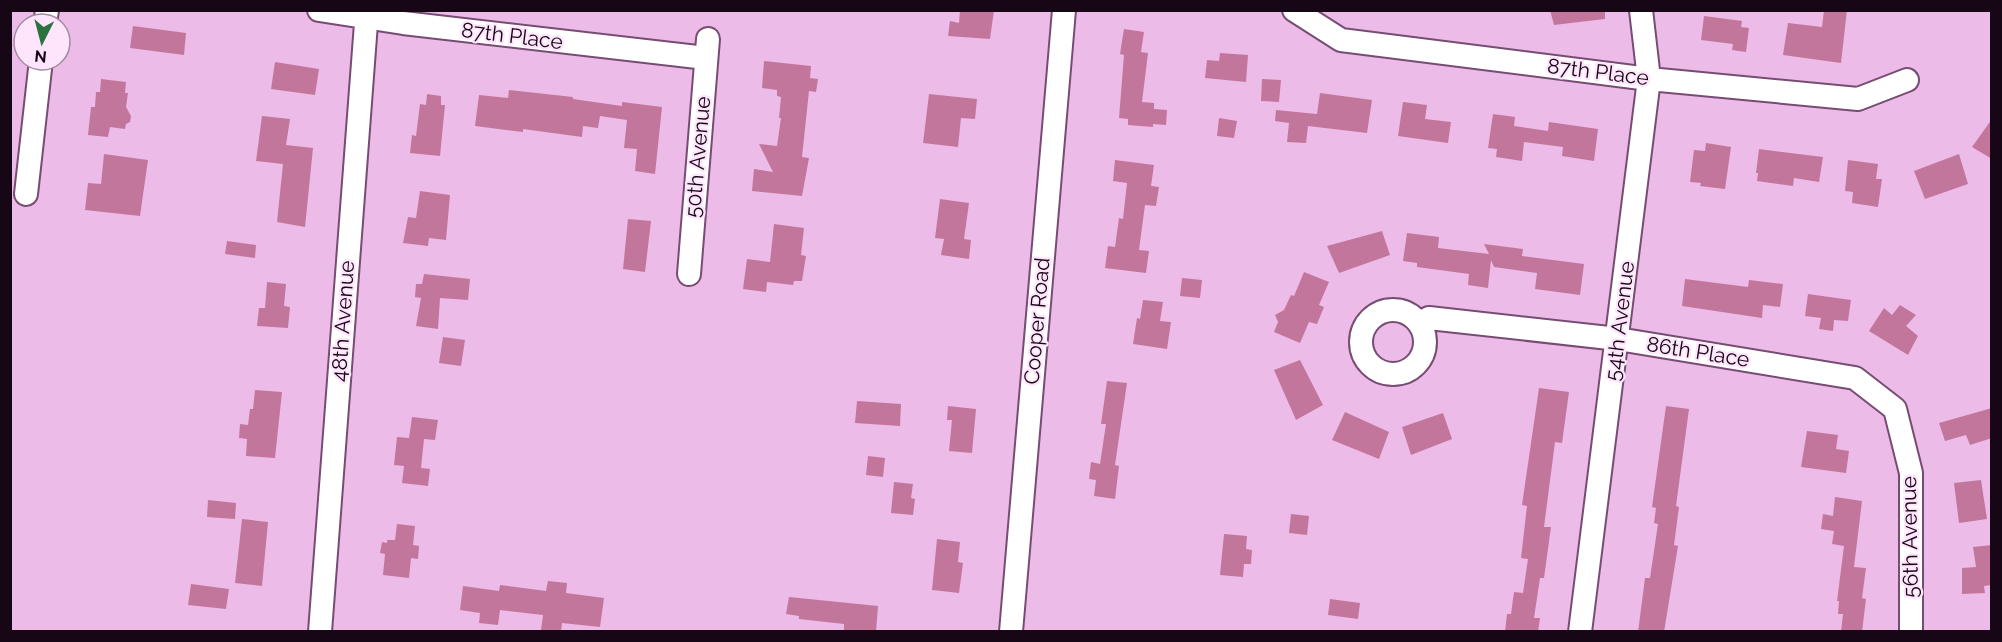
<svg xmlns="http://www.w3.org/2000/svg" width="2002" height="642" font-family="Raleway,sans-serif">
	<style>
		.building { fill: #c3769c }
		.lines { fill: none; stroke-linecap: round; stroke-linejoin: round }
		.minor-casing { stroke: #774c73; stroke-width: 26 }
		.minor { stroke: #fff; stroke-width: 22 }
		.labels { text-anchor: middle; stroke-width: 4.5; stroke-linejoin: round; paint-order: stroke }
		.street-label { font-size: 21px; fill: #170716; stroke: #ffe5fc }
	</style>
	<rect width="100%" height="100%" fill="#edbbe7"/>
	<!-- building -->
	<path class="building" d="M960,10H994L990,39L948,36L950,21L959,23Z
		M1550,10H1605V19L1554,25Z
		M1824,10H1847L1841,63L1783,55L1788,23L1822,27Z
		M1704,16L1742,21L1741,27L1749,28L1746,52L1732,50L1733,44L1701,40Z
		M133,26L186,33L184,55L130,48Z
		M1124,29L1144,32L1141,52L1148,53L1142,102L1154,103V109L1167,110L1166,125L1153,124V127L1128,125V119L1119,118L1124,55L1120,54Z
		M1220,53L1248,55L1246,82L1205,78L1207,60L1219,61Z
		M764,61L811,66L810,78L818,79L816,92L809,91L802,157L809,158L802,196L752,191L754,169L773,172L759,144L777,146L781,118H779L781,97L777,96V90L762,88Z
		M275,62L319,69L315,95L271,89Z
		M101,79L126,82L125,93H128L126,107L131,116L130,122L126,124L125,129L110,127L108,137L88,135L91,107H95L96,92H100Z
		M1262,79L1281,80L1279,102L1261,101Z
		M509,90L573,97V99L622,106V102L662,107L655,174L635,171L637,149L624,148L627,120L600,116L598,128L583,126L582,137L523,129V132L475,126L479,95L508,98Z
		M1320,93L1372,100L1367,133L1308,126L1306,143L1287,142L1289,123L1275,121L1276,110L1317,114Z
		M427,94L441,96V105H445L440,156L410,153L412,135L416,136L420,104L426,105Z
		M929,94L977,99L975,119L961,118L958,147L923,143Z
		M1403,102L1427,105L1425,119L1451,122L1448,143L1398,136Z
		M1493,114L1515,117L1514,126L1548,131L1549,122L1598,129L1594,161L1562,156L1563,147L1524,142L1522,161L1496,157L1497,149L1488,148Z
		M262,116L290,119L286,145L313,148L305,227L277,222L283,164L256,161Z
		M1219,118L1237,121L1234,138L1217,136Z
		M1992,119V159L1972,147Z
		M1706,143L1731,147L1725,189L1700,186L1701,183L1690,182L1694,150L1705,151Z
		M1759,149L1823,157L1819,182L1794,178L1793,186L1757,181L1758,173H1756Z
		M104,154L148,160L140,216L85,210L88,183L101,184Z
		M1959,154L1968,184L1925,199L1914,171Z
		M1115,160L1154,165L1151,186L1159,187L1156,206L1145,205L1139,250L1149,251L1146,273L1105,268L1108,246L1115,247L1119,218L1123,219L1127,183L1113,181Z
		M1848,160L1878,164L1876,179H1882L1878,207L1852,203L1853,192L1845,191Z
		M420,191L450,195L446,240L429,238L428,246L403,243L408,217L416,218Z
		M940,199L969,203L964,239L971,240L969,259L941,255L944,239L935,238Z
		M628,219L651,221L645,272L623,269Z
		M774,224L804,228L801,255L806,256L802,281H794L793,285L767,282L766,292L743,289L747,259L770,262Z
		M1382,231L1390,255L1339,273L1327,246Z
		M1407,233L1439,237L1438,248L1489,254L1484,244L1523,249L1522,256L1584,264L1580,295L1535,289L1537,273L1494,267L1491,260L1488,288L1468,285L1469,274L1417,267V263L1403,261Z
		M227,241L256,245L255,258L225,254Z
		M1304,272L1329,282L1319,305L1324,307L1317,324L1309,322L1300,343L1274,332L1278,322L1275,315L1284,310L1291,295L1294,296Z
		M424,274L470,279L468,300L440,298L438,329L416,326L421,298L415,297L416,284H422Z
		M1182,278L1202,280L1200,298L1180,296Z
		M1685,279L1748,287L1749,280L1783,284L1780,307L1763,305L1762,318L1682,306Z
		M267,282L286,284L284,306L290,307L288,328L257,326L259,308H265Z
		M1808,294L1851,300L1848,321L1834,320L1833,331L1819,329L1821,318L1805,316Z
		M1143,300L1163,302L1160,321L1171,322L1167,349L1133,344L1137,318L1140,319Z
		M1900,305L1916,315L1906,326L1918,336L1908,355L1869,331L1884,308L1892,315Z
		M443,337L465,340L461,366L439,363Z
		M1300,360L1323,405L1296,420L1274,370Z
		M1107,381L1127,383L1115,465L1119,466L1115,499L1094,496L1096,480L1089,479L1091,462L1100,464L1106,424H1101Z
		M1539,388L1569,392L1562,443L1555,442L1544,527H1551L1544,578H1540L1534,618H1540L1538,632H1505L1507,614H1511L1514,592L1523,593L1528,559L1521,558L1527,506L1522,505Z
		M255,390L282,392L275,458L246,456L247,439L239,438L240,424L248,425L250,409H253Z
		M857,401L901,404L900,426L855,423Z
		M948,406L976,409L972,453L949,451L952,420H947Z
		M1666,406L1689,409L1676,506L1679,507L1674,545L1678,546L1664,632H1638L1645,578H1650L1658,524L1654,523L1656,508L1652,507Z
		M1992,408V438L1970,445L1966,435L1945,441L1939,423Z
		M1345,412L1389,432L1379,459L1332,440Z
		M1443,413L1452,439L1411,455L1402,427Z
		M412,417L438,420L435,440L424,439L421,468L430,469L428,486L402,483L404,466L394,465L397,437L409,438Z
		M1807,431L1838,435L1836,449L1849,451L1846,473L1801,467Z
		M868,456L885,458L883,477L866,475Z
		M1981,480L1987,519L1959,523L1954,483Z
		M894,482L913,484L911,498L915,499L913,515L891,513Z
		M1835,497L1862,501L1854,567L1866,568L1862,598L1866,599L1862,632H1841L1843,614H1838L1839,601H1837L1844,546L1832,544L1834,531L1821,529L1823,514L1833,516Z
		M208,500L236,503L235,519L207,517Z
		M1291,514L1309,516L1307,535L1289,533Z
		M242,519L268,522L262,586L235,583Z
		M397,524L415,526L413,545L419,546L418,559L411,558L409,578L383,575L385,554L380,553L382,542L387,543V540H395Z
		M1224,534L1247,536L1246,549L1252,550L1251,564H1244L1243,577L1220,575Z
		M937,539L960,542L958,562L963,563L959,593L932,590Z
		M1992,545V585L1984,586L1985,593L1962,594V568L1976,567L1973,547Z
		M548,581L567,583L566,593L604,598L600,627L562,623L561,632L541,630L543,615L500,610L498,625L479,623L480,613L460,610L463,586L499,591L500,585L546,591Z
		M191,584L229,589L226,609L188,605Z
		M789,597L878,606L876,632H844V624L799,619V616L786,614Z
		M1330,599L1360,603L1358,619L1328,615Z"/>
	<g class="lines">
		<defs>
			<path id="minor" d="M319,10L403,23L706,58
				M1294,10L1341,40L1649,79L1858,99L1907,80
				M45,24L47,10
				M26,194L41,60
				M689,274L708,39
				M1361 342a32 32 0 1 1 64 0a32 32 0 1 1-64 0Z
				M1419,323L1429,318L1618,339L1855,378L1895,409L1911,473V632
				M320,632L367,10
				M1011,632L1064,10
				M1580,632L1649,79L1641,10"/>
		</defs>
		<!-- minor casing -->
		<use href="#minor" class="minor-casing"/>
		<!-- minor -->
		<use href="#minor" class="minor"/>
	</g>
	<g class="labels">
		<!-- street labels -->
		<g class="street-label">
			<text transform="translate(512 36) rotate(7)" y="7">87th Place</text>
			<text transform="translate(1598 72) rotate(7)" y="7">87th Place</text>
			<text transform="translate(698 157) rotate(-85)" y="7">50th Avenue</text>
			<text transform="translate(343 321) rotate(-86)" y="7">48th Avenue</text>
			<text transform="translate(1037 321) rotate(-85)" y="7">Cooper Road</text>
			<text transform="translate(1620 321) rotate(-83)" y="7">54th Avenue</text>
			<text transform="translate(1698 352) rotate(9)" y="7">86th Place</text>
			<text transform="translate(1910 537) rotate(-91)" y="7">56th Avenue</text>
		</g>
	</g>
	<!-- border -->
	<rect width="2002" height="642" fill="none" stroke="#170716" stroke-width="24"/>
	<!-- north arrow -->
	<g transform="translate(42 42) rotate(186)"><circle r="28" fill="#ffe5fc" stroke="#a28ca0" stroke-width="1.5"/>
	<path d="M0-4.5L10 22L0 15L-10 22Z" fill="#2a723e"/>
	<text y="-9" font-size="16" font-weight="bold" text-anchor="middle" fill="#170716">N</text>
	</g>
</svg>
